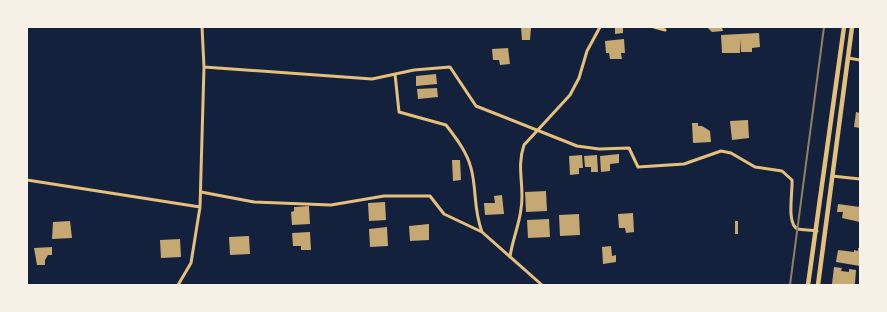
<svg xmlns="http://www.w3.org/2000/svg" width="887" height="312" font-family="'DejaVu Sans',sans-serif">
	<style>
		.building { fill: #c6a872 }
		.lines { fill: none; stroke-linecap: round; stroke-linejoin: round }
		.minor { stroke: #e5c07b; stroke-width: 3 }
		.primary { stroke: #e5c07b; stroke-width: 4.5 }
		.rail { stroke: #918062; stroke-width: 2 }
	</style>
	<rect width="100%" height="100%" fill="#14213d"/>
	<!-- building -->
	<path class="building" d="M521,27L531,28L530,40H522Z
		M615,27H623V33L615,34Z
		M707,27H722L723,31L712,32Z
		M759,33L760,47L752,48V52H741L740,39V53H722L721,35Z
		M624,39L625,53H621L622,59H610L609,53H606L605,41Z
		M508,48L510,64L500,65L499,60H493L492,49Z
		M436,74L437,84L416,86V76Z
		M437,88L438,97L418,99L417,89Z
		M856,112L860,113V128L854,127Z
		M748,120L749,138L732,140L730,121Z
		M692,123H698V126H702L710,131L711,142L693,143Z
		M619,154V163L610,164V171L601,172L600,156Z
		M582,155L583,168H579V174L570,175L569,156Z
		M597,155L598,172H591V167H585L584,156Z
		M452,160H460L461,180L453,181Z
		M546,191L547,211L526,212L525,192Z
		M502,195L504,214L485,215L484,203H495L494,196Z
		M385,202L386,220L369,221L368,203Z
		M838,204L860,207V222L842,218L843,212H837Z
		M309,206L310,224L292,225L291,212L294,211V207Z
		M633,213L634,232L626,233L625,228H619L618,214Z
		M579,214L580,235L560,236L559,215Z
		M549,219L550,237L528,238L527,220Z
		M70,221L72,238L52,239L53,222Z
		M735,221H738V234H735Z
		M429,224V240L410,241L409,226Z
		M387,227L388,246L370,247L369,229Z
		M310,232L311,250H301V246H293L292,233Z
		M249,236L250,254L230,255L229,237Z
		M180,239L181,257L161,258L160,240Z
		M611,246L612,256L616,255V262L603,264L602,247Z
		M52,247V255H48L45,260V265H37L34,248Z
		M858,248H860V266L836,262L838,250L854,252V250L858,251Z
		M834,267L842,268L841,271L849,272V269L856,270L855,283L854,285L832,284Z"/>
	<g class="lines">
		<!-- minor -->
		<path class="minor" d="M654,27L665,30
			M848,58L860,60
			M204,67L372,79L414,70L450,67L476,106L577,146L599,149L629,148L638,167L684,164L721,151L731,153L755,167L782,171L792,180C793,191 786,225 798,229C803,230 811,230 817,231
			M395,74L399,112L446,125C456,138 467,152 471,168C477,190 473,208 482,232
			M832,176L860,179
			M27,180L200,207
			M201,192L254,202L331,205L384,196H430L444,214L482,232L542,285
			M510,257C512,241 519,226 521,209C525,187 516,168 524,145L570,95L579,78L587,51L600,27
			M178,285L191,263L200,207L204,67L202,27"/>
		<!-- primary -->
		<path class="primary" d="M808,285L844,27
			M818,285L852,27"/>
		<!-- rail -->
		<path class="rail" d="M790,285L824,27"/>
	</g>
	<!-- border -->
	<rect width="887" height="312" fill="none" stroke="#f6f1e7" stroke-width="56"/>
</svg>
